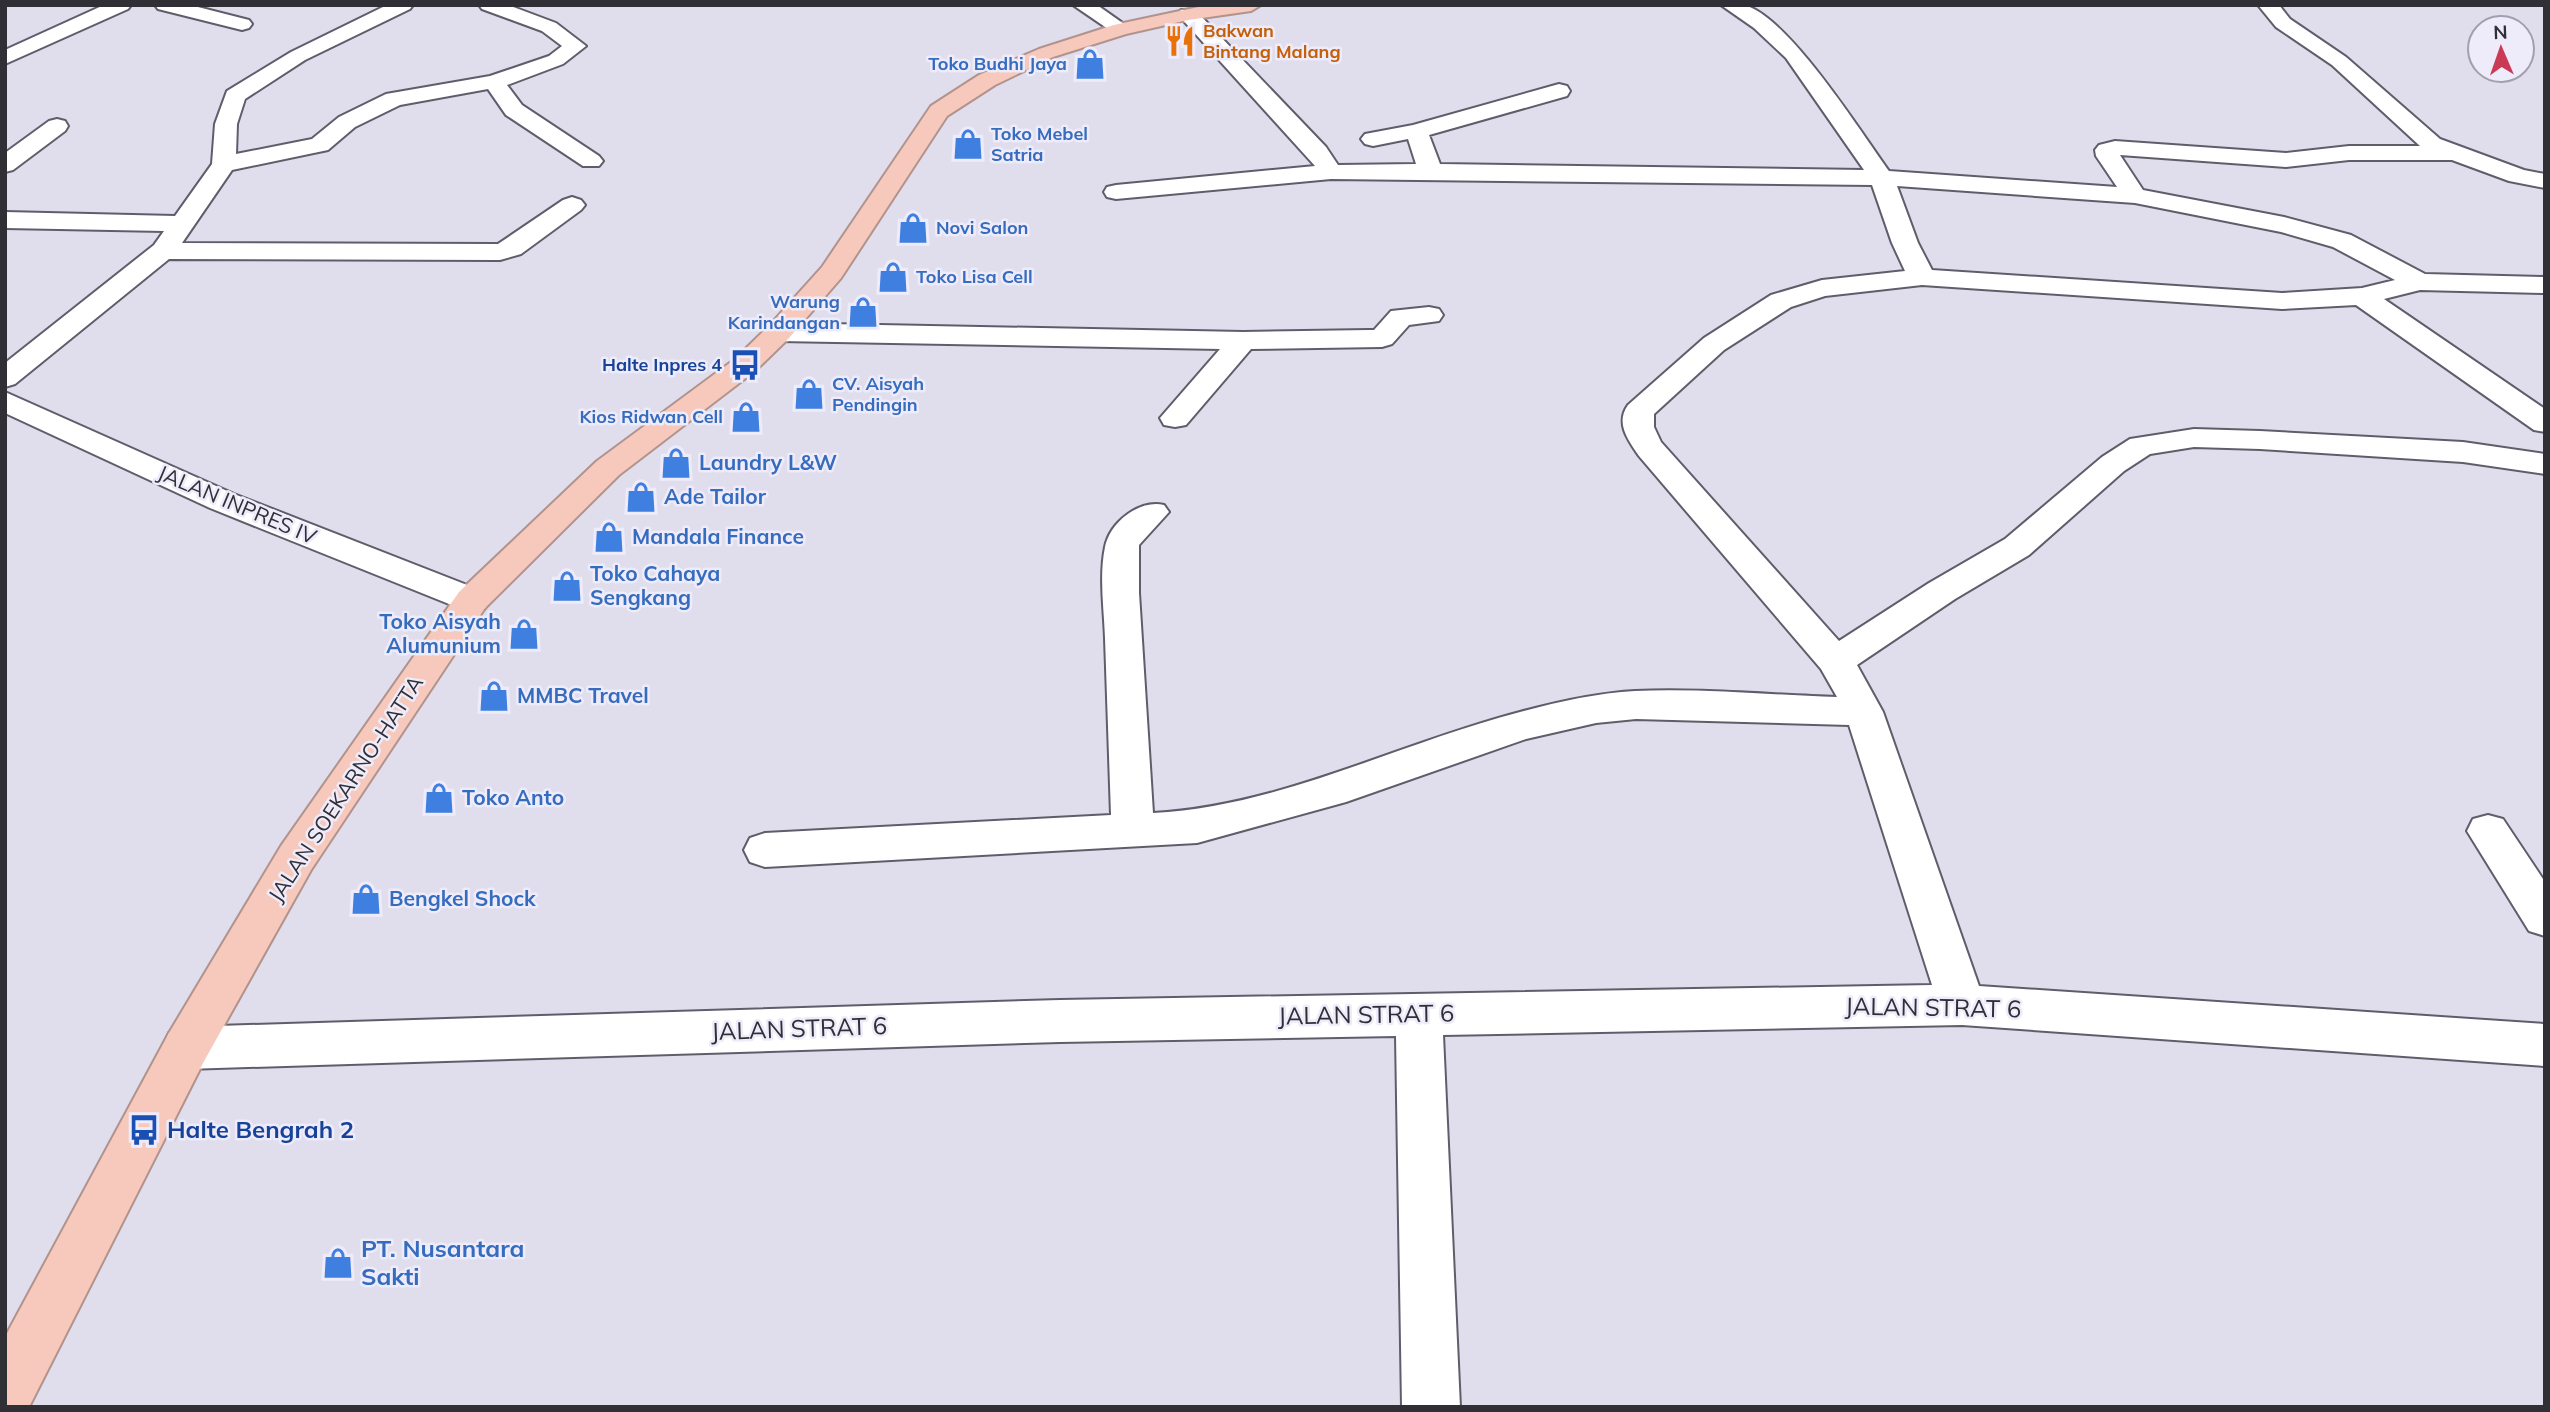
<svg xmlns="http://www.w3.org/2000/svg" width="2550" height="1412" font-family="Mulish,sans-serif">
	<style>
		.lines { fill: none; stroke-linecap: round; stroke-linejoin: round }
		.street-casing { stroke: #605d6b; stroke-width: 4 }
		.highway-casing { stroke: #b1938d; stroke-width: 4 }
		.street { fill: #fff; fill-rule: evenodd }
		.highway { fill: #f6c9bc; fill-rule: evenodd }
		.labels { text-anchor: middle; stroke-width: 5; stroke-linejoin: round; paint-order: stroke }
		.far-food-label { font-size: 18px; font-weight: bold; fill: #c56008; stroke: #eeebfb; text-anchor: start }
		.far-shop-label { font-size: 18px; font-weight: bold; fill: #366cbe; stroke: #eeebfb; text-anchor: start }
		.far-transit-label { font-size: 18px; font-weight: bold; fill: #164399; stroke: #eeebfb; text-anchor: end }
		.shop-label { font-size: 21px; font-weight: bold; fill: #366cbe; stroke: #eeebfb; text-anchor: start }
		.street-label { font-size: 21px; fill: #302f35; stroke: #eeebfb }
		.near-street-label { font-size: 24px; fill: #302f35; stroke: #eeebfb }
		.near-transit-label { font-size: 24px; font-weight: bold; fill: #164399; stroke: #eeebfb; text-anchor: start }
		.near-shop-label { font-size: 24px; font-weight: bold; fill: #366cbe; stroke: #eeebfb; text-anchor: start }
	</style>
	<rect width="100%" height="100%" fill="#e0deed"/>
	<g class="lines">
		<defs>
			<path id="street" d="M104,5H131L128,9L5,64V50Z
				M155,5H190L249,20L252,24L249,28L242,30L158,9Z
				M387,5H413L410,9L305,60L245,99L237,124L236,154L312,139L339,117L386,94L490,76L549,56L562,46L542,31L482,9L479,5H508L556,23L586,46L563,64L507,85L522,105L599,156L603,161L599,166H583L506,115L488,89L400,105L355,127L328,150L232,170L182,243L498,244L563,200L572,197L581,200L585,205L581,210L521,254L500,260L169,259L15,384L5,387V363L154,245L164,231L5,228V212L175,216L212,164L215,124L227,91L291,52Z
				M1073,5H1097L1131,29L1128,33H1114Z
				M1721,5C1728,5 1736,4 1743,5C1786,13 1862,134 1889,171L2117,187L2096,156L2095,150L2099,145L2115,141L2286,153L2349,146H2420L2332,65L2276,27L2258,5H2279L2290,19L2346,57L2440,139L2524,170L2545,174V188L2509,181L2452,160H2349L2286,167L2120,155L2143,190L2284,217L2351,235L2425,274L2545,277V293L2420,290L2384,299L2545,409V432L2534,430L2356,305L2282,309L1922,285L1825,296L1791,307L1724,350L1654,414V427L1661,442L1839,641L1929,583L2005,539L2102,457L2130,439L2194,429L2260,431L2463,442L2545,454V474L2463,462L2260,449L2194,447L2150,454L2124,471L2029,555L1955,599L1857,665L1883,712L1979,986L2545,1024V1066L1962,1025L1443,1035L1460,1407H1402L1396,1036L1060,1042L186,1069L169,1063L162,1048L169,1033L186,1027L1060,1000L1932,985L1849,725L1636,719L1596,723L1526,739L1346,802L1197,843L765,867L750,862L744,850L750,838L765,833L1111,815C1109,756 1107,697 1105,638C1104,609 1099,576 1105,547C1110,522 1140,499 1164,505L1169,512L1139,545V593L1153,813C1281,806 1397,744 1520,712C1557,702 1597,693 1635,691C1699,688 1772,695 1837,697L1821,669L1639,456C1628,440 1615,423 1628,405L1704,338L1771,295L1822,280L1905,271L1892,243L1872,185L1331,179L1116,199L1107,197L1104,192L1107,187L1116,185L1315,166L1181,18L1178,14L1181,10H1195L1326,147L1338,165L1416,164L1408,139L1373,146L1365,144L1361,139L1365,134L1413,125L1559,84L1567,86L1570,91L1567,96L1429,135L1440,164L1864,170L1786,58L1754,28ZM1897,186L2135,203L2281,232L2333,247L2395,280L2362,288L2282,293L1932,270L1918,243Z
				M57,119L65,121L68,126L65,131L13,170L5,172V153L49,121Z
				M1429,307L1439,309L1443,315L1439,321L1409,325L1392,344L1382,347L1251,349L1186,425L1175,427L1164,425L1160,418L1220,349L779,341L769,338L765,332L769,326L779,323L1243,332L1369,330H1374L1391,311Z
				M5,392L234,494L485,592L490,600L485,608L472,612L459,608L210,508L5,413Z
				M2488,815L2503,819L2545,882V936L2529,931L2467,831L2473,819Z"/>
			<path id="highway" d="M1208,5H1261L1251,11L1188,20L1126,34L1053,57L995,85L947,116L841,278L789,338L755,371L619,475L485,608L311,870L203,1063L29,1407H5V1337L169,1033L281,846L459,592L597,461L735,359L769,326L822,267L931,106L979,75L1039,49L1114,25Z"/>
		</defs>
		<!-- street casing -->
		<use href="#street" class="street-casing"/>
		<!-- highway casing -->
		<use href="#highway" class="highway-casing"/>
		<!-- street -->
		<use href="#street" class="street"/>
		<!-- highway -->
		<use href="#highway" class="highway"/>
	</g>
	<!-- icons -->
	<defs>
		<symbol id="restaurant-bare" viewBox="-9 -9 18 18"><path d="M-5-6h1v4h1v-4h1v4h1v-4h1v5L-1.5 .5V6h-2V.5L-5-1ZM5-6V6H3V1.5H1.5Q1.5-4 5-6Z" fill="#e8710a" stroke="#eeebfb" stroke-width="2.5" paint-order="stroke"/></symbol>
		<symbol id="shop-bare" viewBox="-9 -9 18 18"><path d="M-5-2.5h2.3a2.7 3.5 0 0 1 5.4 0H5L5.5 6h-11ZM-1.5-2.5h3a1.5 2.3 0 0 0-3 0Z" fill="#3f7fe0" stroke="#eeebfb" stroke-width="2.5" paint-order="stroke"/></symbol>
		<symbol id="bus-bare" viewBox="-9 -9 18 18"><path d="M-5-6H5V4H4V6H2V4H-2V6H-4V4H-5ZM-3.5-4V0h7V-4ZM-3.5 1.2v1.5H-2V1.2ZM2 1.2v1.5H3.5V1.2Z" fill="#1a4fb4" stroke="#eeebfb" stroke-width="2.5" paint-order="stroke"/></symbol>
	</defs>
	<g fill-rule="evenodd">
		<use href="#restaurant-bare" x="1158" y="19" width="44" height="44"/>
		<use href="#shop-bare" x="1068" y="42" width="44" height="44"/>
		<use href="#shop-bare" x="946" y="122" width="44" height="44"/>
		<use href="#shop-bare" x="891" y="206" width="44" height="44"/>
		<use href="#shop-bare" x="871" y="255" width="44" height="44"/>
		<use href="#shop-bare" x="841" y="290" width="44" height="44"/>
		<use href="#bus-bare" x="723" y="343" width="44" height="44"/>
		<use href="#shop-bare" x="787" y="372" width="44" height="44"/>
		<use href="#shop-bare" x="724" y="395" width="44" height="44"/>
		<use href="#shop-bare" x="654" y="441" width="44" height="44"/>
		<use href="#shop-bare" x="619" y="475" width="44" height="44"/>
		<use href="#shop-bare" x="587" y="515" width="44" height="44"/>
		<use href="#shop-bare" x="545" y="564" width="44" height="44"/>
		<use href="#shop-bare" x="502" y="612" width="44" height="44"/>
		<use href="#shop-bare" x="472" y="674" width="44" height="44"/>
		<use href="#shop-bare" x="417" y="776" width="44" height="44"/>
		<use href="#shop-bare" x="344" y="877" width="44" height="44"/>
		<use href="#bus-bare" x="122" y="1108" width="44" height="44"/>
		<use href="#shop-bare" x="316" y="1241" width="44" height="44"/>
	</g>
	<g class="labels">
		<!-- far-food labels -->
		<g class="far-food-label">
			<text x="1203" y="37">Bakwan<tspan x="1203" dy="21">Bintang Malang</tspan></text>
		</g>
		<!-- far-shop labels -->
		<g class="far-shop-label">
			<text x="1067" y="70" text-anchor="end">Toko Budhi Jaya</text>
			<text x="991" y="140">Toko Mebel<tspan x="991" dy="21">Satria</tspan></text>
			<text x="936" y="234">Novi Salon</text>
			<text x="916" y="283">Toko Lisa Cell</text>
			<text x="840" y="308" text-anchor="end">Warung<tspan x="840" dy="21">Karindangan</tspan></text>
			<text x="832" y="390">CV. Aisyah<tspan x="832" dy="21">Pendingin</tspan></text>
			<text x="723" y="423" text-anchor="end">Kios Ridwan Cell</text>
		</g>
		<!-- far-transit labels -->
		<g class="far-transit-label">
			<text x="722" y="371">Halte Inpres 4</text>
		</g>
		<!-- shop labels -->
		<g class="shop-label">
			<text x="699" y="470">Laundry L&amp;W</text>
			<text x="664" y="504">Ade Tailor</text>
			<text x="632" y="544">Mandala Finance</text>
			<text x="590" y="581">Toko Cahaya<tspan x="590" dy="24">Sengkang</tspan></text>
			<text x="501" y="629" text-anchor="end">Toko Aisyah<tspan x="501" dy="24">Alumunium</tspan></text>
			<text x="517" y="703">MMBC Travel</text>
			<text x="462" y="805">Toko Anto</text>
			<text x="389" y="906">Bengkel Shock</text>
		</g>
		<!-- street labels -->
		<g class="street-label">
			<text transform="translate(237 505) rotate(23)" y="7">JALAN INPRES IV</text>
			<text transform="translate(346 789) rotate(-57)" y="7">JALAN SOEKARNO-HATTA</text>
		</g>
		<!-- near-street labels -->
		<g class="near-street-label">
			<text transform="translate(1933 1008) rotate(1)" y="8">JALAN STRAT 6</text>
			<text transform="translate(1366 1015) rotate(-1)" y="8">JALAN STRAT 6</text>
			<text transform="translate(799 1029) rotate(-2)" y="8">JALAN STRAT 6</text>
		</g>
		<!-- near-transit labels -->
		<g class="near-transit-label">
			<text x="167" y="1138">Halte Bengrah 2</text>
		</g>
		<!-- near-shop labels -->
		<g class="near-shop-label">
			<text x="361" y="1257">PT. Nusantara<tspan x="361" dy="28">Sakti</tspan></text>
		</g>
	</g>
	<!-- border -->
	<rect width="2550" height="1412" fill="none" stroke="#302f35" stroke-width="14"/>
	<!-- north arrow -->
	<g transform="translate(2501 49) rotate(358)"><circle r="33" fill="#eeebfb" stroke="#a2a0ac" stroke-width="2"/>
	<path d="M0-5L12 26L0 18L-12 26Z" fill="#ca3a54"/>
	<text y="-10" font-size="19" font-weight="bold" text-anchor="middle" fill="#302f35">N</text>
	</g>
</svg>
